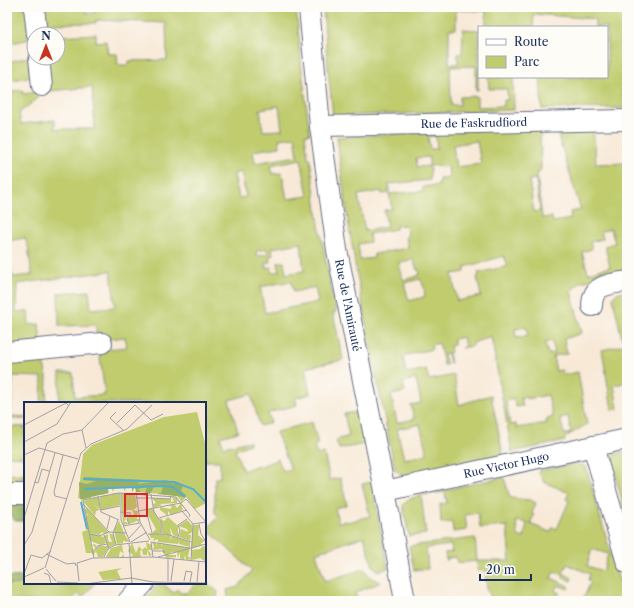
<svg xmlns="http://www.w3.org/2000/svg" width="634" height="608" font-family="'Libre Caslon Text',serif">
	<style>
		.green { fill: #c0cc6e; stroke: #6e7e66; fill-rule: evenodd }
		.forest { fill: #98b061; stroke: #5a7060 }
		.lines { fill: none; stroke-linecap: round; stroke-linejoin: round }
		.minor-casing { stroke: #687088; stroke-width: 22 }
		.minor { stroke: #fff; stroke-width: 20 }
		.labels { text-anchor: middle; stroke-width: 4; stroke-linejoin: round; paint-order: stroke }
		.street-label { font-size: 11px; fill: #1b2f5e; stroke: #fdfcf7 }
		.inset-river { fill: none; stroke: #53aed1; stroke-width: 2 }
		.inset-road { fill: none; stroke: #a09fa7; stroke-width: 1 }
		.view { fill: #d62828; fill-opacity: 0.15; stroke: #d62828; stroke-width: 2 }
		.inset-edge { fill: none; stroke: #1b2f5e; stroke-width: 2 }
	</style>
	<rect width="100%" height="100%" fill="#fdfcf7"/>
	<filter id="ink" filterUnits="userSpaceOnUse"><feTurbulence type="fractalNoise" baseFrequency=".025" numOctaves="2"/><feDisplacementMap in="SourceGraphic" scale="8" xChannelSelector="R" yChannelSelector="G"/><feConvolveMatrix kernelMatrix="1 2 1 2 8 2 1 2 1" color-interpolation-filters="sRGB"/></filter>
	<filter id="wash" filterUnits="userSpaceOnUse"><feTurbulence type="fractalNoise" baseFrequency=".012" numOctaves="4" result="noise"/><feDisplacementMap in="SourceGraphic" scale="16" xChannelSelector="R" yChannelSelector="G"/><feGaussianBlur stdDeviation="0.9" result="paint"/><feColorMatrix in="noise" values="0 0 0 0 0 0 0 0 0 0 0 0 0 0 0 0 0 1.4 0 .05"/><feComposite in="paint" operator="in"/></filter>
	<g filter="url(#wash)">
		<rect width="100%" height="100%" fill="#f8e9d7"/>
		<!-- green -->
		<path class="green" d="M7,7H27L30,39L7,44Z
			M41,7H85L86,13H95V7H296L302,71L310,134L305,135L308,158H310L319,225L336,312L333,313L343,360L305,368L310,394L295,398L297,405L268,413L271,423L260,426L251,394L229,400L238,432L220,437L224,447L250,441V444L235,450L243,471L258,465L259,467L278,459L283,471L291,469L276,432L312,422L318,444L314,445L317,455L324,453L330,480L340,478L347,505L335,508L338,522L347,521L348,522L370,516L362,484L372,482L388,568L379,571L373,566L364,536L316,553L325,581L364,569L371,578L381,582L355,593L358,601H265L264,597L244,601H229L227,590L238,587L252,571L207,529L219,516L215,513V478H220V461H205V403H59L60,373H73L75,397L105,395L99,350L127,347L125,337L109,339L96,337V325L59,326L58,293L89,291L91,309L115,307L111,271L17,284L16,312L28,311L29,325L39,324L41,343L7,346V273H12L13,277L32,275L28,246L25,238L7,241V92L22,90L23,94L37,92L38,98L19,113L21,124L55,120V129H95L92,87L50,91L47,58H58V36L96,34V42L106,41L108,54H117L118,65H129V61L167,60L166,23L96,20V23L43,24ZM279,106L282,130L263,131L260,109ZM295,137L298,156L255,163L253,151L280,147L279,139ZM301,159L308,196L287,199L282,173L273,174L271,165ZM241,172L246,197L239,198L234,174ZM301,243L304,271L286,274L284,262H278L279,271L272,273L271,267L266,268V262H270L269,257L273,255L272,248ZM267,249L268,254L257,256L256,251ZM291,281L294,292L315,287L318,302L265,313L260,287Z
			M323,7H606L627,9V73H623L622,96H627V108L542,109L540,77H607V27H595V19L534,14L533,27H486V11L456,10V29H449V64H458V54H462L463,29L479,30V76H478V90H476V66L450,67L451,105H460V97L477,96V107L504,106V100H508L507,89H489L488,77H513L514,110L333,116L328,69Z
			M33,56L34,70L29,77L7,81L8,62Z
			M593,128L596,164L627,163V240H625L627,250V270L581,282L571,291L582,333L564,339L567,354L553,356L556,371L562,370L563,375L578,372L587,424L564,438L565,441L512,452L491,336L473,343V346L461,348L465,346L463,337L454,339V345L450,346L451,352L449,353L451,364H450L448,353L444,354L447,365H444L439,343L431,345L432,349L403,356L406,373L426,369L429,380L454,375L459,405L491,395L503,455L405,476L395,470C373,359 349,249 337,137L476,130L540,129L541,169L537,175L542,218L552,217L553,222L571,219L570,212L581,210L556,129ZM436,136L437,149H430L428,137ZM477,141L481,164L456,167L453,145ZM429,157V166L417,167L416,158ZM439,165L440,167L448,166L449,178L439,179V185L423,187V191L389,194L392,209L384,210L387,227L365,231L358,195L381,191L382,194L389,193V184L430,180V166ZM536,179L540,211L534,212L529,180ZM406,225L408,235L406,236L408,248L374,254V258L360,260L358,244L370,242L369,234L396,229V226ZM611,229L615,243L605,246L610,267L588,273L582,252L592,249L590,242L603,239L601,231ZM504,256L508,266L478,273L479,276L477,277L481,296L457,301L452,274L465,272V267ZM413,259L417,270H419L420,274L418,275V276L403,280L399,263ZM420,279C423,283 426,292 424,297L409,301L404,283ZM526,327L528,336L516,338L515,329ZM552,341L555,353L548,354L545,343ZM416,379L421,403L411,405L414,419L397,423L391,395L405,392L403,382ZM548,395L553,417L546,419L547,423L517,428L516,424L510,425L506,401L514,399L516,407L523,406L521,398L527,397V399ZM568,416L571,433L564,434L560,418ZM420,424L427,454L404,459L397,429Z
			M627,290V338L622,339L613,298L617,293Z
			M627,344V378L624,379V383L614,385L618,409L612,410L602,350Z
			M41,355L47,376L46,403H41L42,377L13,376L11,416L25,417V419H7V359Z
			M358,412L365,444L339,449L336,440L349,436L344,414Z
			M7,426L25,427V457L7,456Z
			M627,451V520L611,458L615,454Z
			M577,463L586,467L614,565L626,601H582L591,582L588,580L590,574L567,564L563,573L572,578L571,581L563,577V575L554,571L551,578L569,586L568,589L557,585L555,591L560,593L558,596L556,595L553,601H491L492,599L487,589L485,570L478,571L477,561L457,563L456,557L448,558V560H446L445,553L452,552L451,545L426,548L428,569L414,570L409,546L475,538L477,561H510L507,526L480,528L478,513L465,515L467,530L453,532L452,522L441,523L440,504L447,503L445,492L421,495L426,534L409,536L403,505L410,499L421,495L504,477L510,498L530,500L536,503L532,513L534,515L530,524L550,532L553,527L557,529L569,501L566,499L569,493L544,482L538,471ZM516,521L527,523L524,538L518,536ZM592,549L608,554L603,571L587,566Z
			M7,474L25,475V485L7,486Z
			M205,581L218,592L216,601H145L144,600L159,583H162L174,593L177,589L181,593H187L196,583H205Z
			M25,583H95L82,598L78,594L71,601H7V585Z"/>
		<!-- forest -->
		<path class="forest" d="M25,503V521H15L11,515H7V504Z
			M7,574L11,577L25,576V583L7,585Z"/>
	</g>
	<g filter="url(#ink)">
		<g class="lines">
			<defs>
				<g id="minor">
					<path d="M34,7L37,34"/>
					<path id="s1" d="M309,7L320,126L337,250L385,491L405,601"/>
					<path d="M39,58L42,86"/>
					<path id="s2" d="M320,126L627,120"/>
					<path d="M592,306C592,302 593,297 595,293C600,284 618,283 627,281"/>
					<path d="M7,352L102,343"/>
					<path d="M593,446L627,563"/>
					<path id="s3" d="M385,491L627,439"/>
					<path d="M7,494H25"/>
					<path d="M128,601L144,583"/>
				</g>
			</defs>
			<!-- minor casing -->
			<use href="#minor" class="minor-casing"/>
			<!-- minor -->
			<use href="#minor" class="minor"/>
		</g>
	</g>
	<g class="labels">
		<!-- street labels -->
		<g class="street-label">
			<text dy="4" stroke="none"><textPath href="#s2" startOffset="154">Rue de Faskrudfiord</textPath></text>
			<text dy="4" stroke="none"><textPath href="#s1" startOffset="301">Rue de l'Amirauté</textPath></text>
			<text dy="4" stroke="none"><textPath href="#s3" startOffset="124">Rue Victor Hugo</textPath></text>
		</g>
	</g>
	<!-- overview -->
	<g transform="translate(24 402)">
		<rect width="182" height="182" fill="#f8e9d7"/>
		<path d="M173,10L182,45V101L171,107L162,95L157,100L155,95L156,97L153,94L137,92L113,90L111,85L102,86L100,90H97H100V86H90L89,90L88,87H84L85,91L77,93L68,91L67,96L58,98L61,115L64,112H61L60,108L63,106L84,130L81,132L78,130L75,133L64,131L80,135L82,141L77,143L66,139L68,147L70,148L71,145L68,143L71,142L74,148V144H87H84L80,134L84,132V138L86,140H88L85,131L89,133L92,142L84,146L79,155H74L72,149L69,154L68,151H62L58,130L63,128L57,97L54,96L59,52L68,43L140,15ZM87,91H96V103L77,108L75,97L77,94L90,92ZM97,91H111L113,105L109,108L114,109L113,117H115V121L113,119L105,122L103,117L110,112L108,108H104L100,110V113L105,111L100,120H103L104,122L99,123ZM74,95L76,107L70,103L76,108L72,109L71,114L59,99ZM148,95L153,96L156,101L153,98V101L136,102L138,103L130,106L129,102L132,101L128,96L147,97V100L150,99ZM157,101L159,108L147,113L144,109V114L136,108V105L146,107L148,105L145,103H151L153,106ZM125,107H129L136,120L137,131H128L132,127L124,113L122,108ZM144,115L154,124V135L149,133L146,125L147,133L138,131L136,116L140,119ZM163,118L168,123V130L164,133H167L166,139L155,135L157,127L164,130L163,127L154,124ZM95,119L102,135L106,140L99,139V141L93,142L90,128ZM169,123H175L174,133L181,139L177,141L178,143L167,147ZM132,131L147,133L146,139L148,134L166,140V145L155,142L154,139V142L134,140V137L129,139L130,136H127L125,132ZM122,140L127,143L128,148H124L128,153L125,154L123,148V153H119L118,148L116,149L117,155H107L109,153L104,149L108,141L112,151L115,144L118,148L121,145L123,147ZM128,141H132V144L133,141H137V145L138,142L166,146L164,154L167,157L162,158L161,153L160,158L156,157V150L154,156L153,150H148L143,153H152V155L142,156L138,147L129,148L130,144ZM98,143L100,155H97L100,152L96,149L95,155H82L87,146ZM179,144L182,145V160L176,156L168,158L167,148L176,147ZM98,166L93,169L97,177L79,178L74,170Z" fill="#c0cc6e"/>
		<path d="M60,75L118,78L113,82L142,78L149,82L151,79L169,88L159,84L157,89L162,93L161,95L133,92L137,91L139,85H130L126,92L121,91L123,85L114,87L117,90H112L111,85L108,90V85L84,87V91L59,97H56L55,80L63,82L72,79L59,78Z" fill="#98b061"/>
		<path class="inset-river" d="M59,77L150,80L169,87L182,100M60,87L139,84L149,85L161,95M57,100L63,127"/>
		<path class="inset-road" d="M92,10L86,16L100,29M93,21L111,3L127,18L139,12M0,23L42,1L45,4M58,28L85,0M0,40L33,22L47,0M0,53L15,46L54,57M39,53L30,90L31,94L43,97M10,80L14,81L18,67L25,69M112,90L116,120L126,138M97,91V118L106,140M127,92L130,110L137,120V131M74,94L77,110M112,96H127M127,96L146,97L147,94M59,102L85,130M77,108L96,104M122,108L128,131M114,109L157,101L162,97L182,120M158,109L169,122M77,110L95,118M96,110L107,111L103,117L105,122M0,116L23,41L39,32L58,28L62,46M135,116L163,108M169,122L182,120M175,122L177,132L182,140M99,124L116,121M83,127L86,114M65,132L75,134L85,130L102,131M124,132H142L167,140M80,133L85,147M154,135L156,128L154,123L163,117M105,136L118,122M107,140L123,130M127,140L166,146M127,140L129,155M105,141L108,182M0,143L8,130L31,51M92,143L89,131L94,118M73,147V144L83,142M128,149H140V151L139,149M22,152L43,162L51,161L52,164M80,155L84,147L91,143L125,139M134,155L182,142M70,156L59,98L95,91L152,95L166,113L165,115M167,159L169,122M182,160V174M21,166L57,51L67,42L103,27L128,3M22,167L32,179M20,171L25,173L27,182M0,172L7,153L18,156L27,149M0,175L20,166M55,179L53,161L69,156L129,155L182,160M144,179V157M147,179L150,157M160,179L162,169L168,170L166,180M33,180L54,181M173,180L175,159M61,182L107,176L129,180L182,181"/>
		<path class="view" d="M101,92H123V114H101Z"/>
		<rect width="182" height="182" class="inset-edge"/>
	</g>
	<!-- margin -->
	<rect width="634" height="608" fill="none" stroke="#fdfcf7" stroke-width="24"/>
	<!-- legend -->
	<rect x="478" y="26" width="130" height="52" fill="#fdfcf7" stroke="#a3aaba"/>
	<rect x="486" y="39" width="20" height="6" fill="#ffffff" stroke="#a3aaba"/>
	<text x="514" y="46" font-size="12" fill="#1b2f5e">Route</text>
	<rect x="486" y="56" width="20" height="12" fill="#c0cc6e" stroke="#a3aaba"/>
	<text x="514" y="66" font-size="12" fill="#1b2f5e">Parc</text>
	<!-- north arrow -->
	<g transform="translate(46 46)"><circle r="19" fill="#fdfcf7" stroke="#a3aaba"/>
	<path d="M0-3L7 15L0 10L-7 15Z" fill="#c8321e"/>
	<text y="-6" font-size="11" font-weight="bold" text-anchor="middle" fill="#1b2f5e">N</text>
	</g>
	<!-- scale -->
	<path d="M480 574v6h51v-6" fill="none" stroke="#1b2f5e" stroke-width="2"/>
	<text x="486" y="574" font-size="12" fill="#1b2f5e" stroke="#fdfcf7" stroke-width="3" paint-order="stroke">20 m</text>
</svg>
